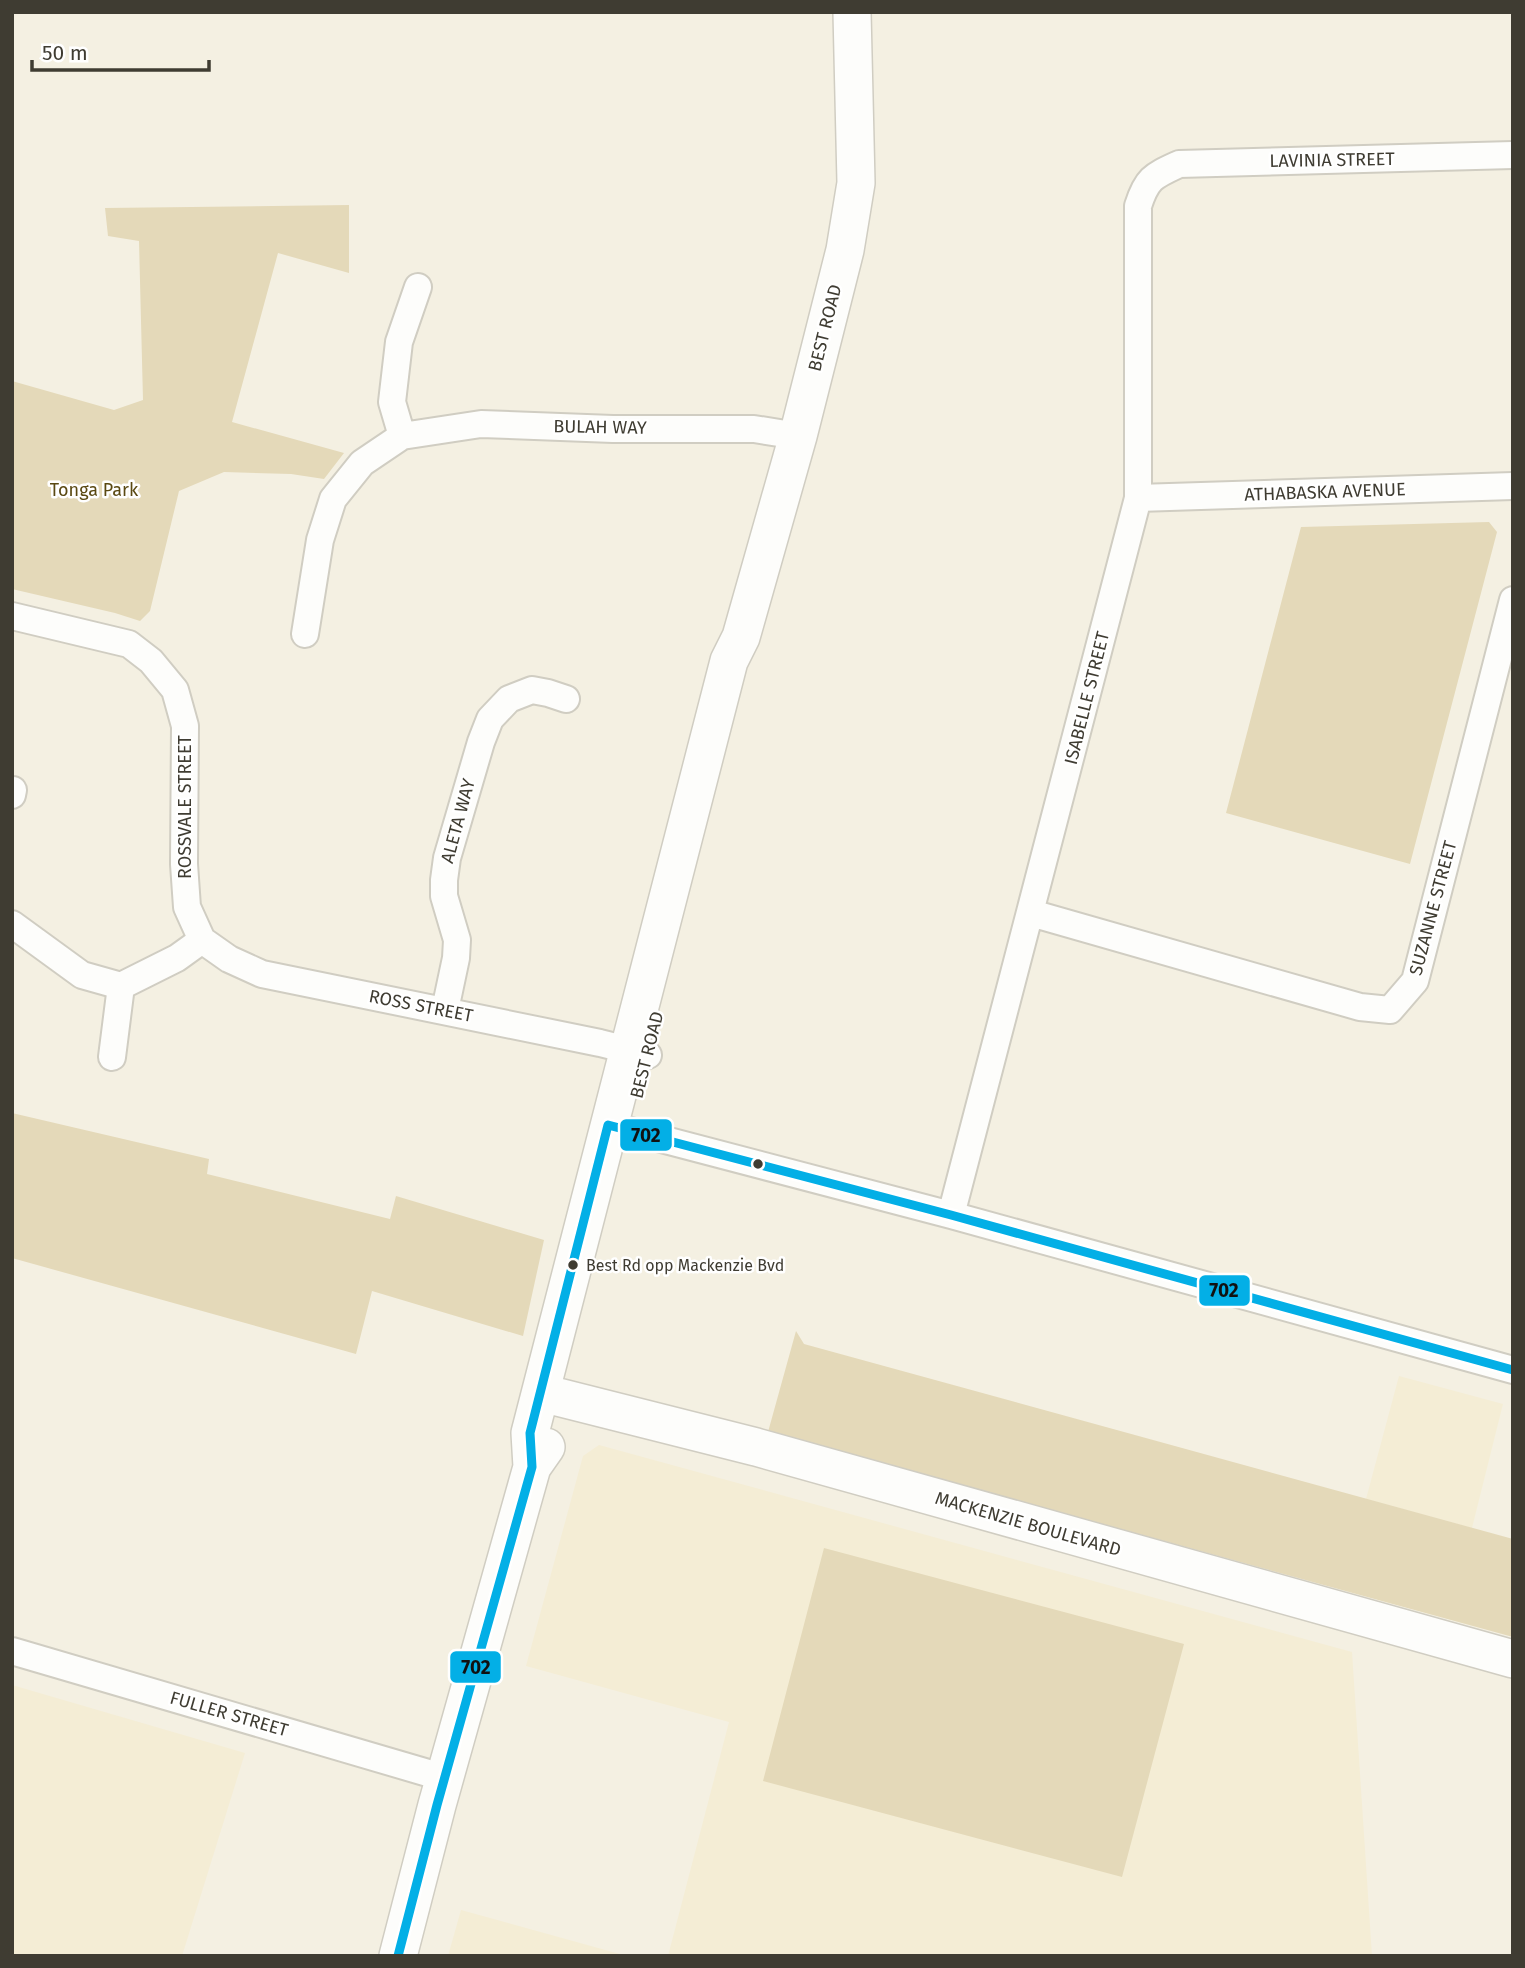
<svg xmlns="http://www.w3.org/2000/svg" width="1525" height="1968" font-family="'Fira Sans',sans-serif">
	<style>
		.built { fill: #f4edd5 }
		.green { fill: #e4d9b9 }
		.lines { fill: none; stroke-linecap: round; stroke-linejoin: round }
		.street-casing { stroke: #d0cdc2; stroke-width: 30 }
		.secondary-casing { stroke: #d0cdc2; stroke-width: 40 }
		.street { stroke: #fdfdfb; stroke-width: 26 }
		.secondary { stroke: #fdfdfb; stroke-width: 37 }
		.bus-1-casing { stroke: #fff; stroke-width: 14 }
		.bus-1 { stroke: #03afe6; stroke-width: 9 }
		.bus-dot { fill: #3f3c32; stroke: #fff; stroke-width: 2.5 }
		.labels { text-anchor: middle; stroke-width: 5; stroke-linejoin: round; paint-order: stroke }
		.bus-label { font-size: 16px; fill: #3f3c32; stroke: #fff; text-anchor: start }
		.street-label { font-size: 18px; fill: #3f3c32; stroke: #fff }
		.park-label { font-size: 18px; fill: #5a4912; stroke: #fff }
		.line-badge { stroke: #fff; stroke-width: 2.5 }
		.pale-badge-label { font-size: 19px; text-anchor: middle; font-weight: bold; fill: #111 }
	</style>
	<rect width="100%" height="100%" fill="#f4f0e2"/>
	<!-- built -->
	<path class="built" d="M1399,1376L1503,1404L1472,1528L1366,1499Z
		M599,1445L1352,1652L1372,1956H668L729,1722L526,1666L583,1456Z
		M12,1685L245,1753L182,1956H12Z
		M461,1910L627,1956H448Z"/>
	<!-- green -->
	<path class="green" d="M349,205V273L278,253L232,422L344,453L324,479L291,474L224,472L179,491L150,611L140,621L115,613L12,589V381L114,410L143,400L139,241L108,236L105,208Z
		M1489,522L1497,532L1410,864L1226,813L1301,527Z
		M12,1113L209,1159L207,1174L390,1219L396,1196L544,1240L523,1336L372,1291L356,1354L12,1258Z
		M796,1331L804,1344L1513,1539V1637L768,1432Z
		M824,1548L1184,1644L1122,1877L763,1781Z"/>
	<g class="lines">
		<defs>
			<path id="street" d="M402,436L392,402L399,342L418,287
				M1138,498L1513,486
				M12,616L129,644L151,661L175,690L185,726L184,864L187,907L202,940
				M305,634L320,540L333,499L362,463L402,436L481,424L613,429H754L798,436
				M12,795L13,790
				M1031,913L1360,1007L1390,1010L1415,981L1513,600
				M12,924L82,975L121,986L177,958L202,940
				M202,940L229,959L262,974L600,1043L648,1055
				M445,1010L456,958L457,940L444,896V880L447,858L481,742L490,719L509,699L532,690L548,693L566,699
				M112,1057L121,986
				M608,1125L951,1215L1513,1370
				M951,1215L1138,498V206C1147,178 1153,176 1179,164L1513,155
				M12,1651L445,1778"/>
			<path id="secondary" d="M542,1393L756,1447L1513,1659
				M532,1467L530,1433L729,661L741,637L798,436L845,250L856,183L852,12
				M398,1956L437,1805L532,1467L546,1447"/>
		</defs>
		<!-- street casing -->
		<use href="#street" class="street-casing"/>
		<!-- secondary casing -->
		<use href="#secondary" class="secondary-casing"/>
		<!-- street -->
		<use href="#street" class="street"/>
		<!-- secondary -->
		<use href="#secondary" class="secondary"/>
		<defs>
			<path id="bus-1" d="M398,1956L437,1805L532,1467L530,1433L608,1125L951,1215L1513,1370"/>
		</defs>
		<!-- bus-1 casing -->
		<use href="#bus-1" class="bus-1-casing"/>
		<!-- bus-1 -->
		<use href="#bus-1" class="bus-1"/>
	</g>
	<!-- markers -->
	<g class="bus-dot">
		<circle cx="758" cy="1164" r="6"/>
		<circle cx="573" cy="1265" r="6"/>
	</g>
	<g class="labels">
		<!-- bus labels -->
		<g class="bus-label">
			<text x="586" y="1271">Best Rd opp Mackenzie Bvd</text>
		</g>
		<!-- street labels -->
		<g class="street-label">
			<text transform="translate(1332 160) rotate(-1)" y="6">LAVINIA STREET</text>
			<text transform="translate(825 328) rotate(-76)" y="6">BEST ROAD</text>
			<text transform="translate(600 427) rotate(1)" y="6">BULAH WAY</text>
			<text transform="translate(1325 492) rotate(-2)" y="6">ATHABASKA AVENUE</text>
			<text transform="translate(1087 698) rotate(-76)" y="6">ISABELLE STREET</text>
			<text transform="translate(185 807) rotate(-90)" y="6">ROSSVALE STREET</text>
			<text transform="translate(458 821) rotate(-75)" y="6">ALETA WAY</text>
			<text transform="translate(1433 908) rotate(-75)" y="6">SUZANNE STREET</text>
			<text transform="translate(421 1006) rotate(11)" y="6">ROSS STREET</text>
			<text transform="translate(647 1055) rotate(-76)" y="6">BEST ROAD</text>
			<text transform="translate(1028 1524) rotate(16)" y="6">MACKENZIE BOULEVARD</text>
			<text transform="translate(229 1714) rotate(16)" y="6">FULLER STREET</text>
		</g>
		<!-- park labels -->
		<g class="park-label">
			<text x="94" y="496">Tonga Park</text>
		</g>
	</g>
	<g class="line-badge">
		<rect x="619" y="1118" width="54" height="34" rx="7" fill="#03afe6"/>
		<rect x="1198" y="1274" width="53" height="33" rx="7" fill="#03afe6"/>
		<rect x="449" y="1650" width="53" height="34" rx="7" fill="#03afe6"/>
	</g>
	<g class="pale-badge-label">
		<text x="646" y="1142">702</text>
		<text x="1224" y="1297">702</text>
		<text x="476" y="1674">702</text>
	</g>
	<!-- border -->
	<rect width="1525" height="1968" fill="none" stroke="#3f3c32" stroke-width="28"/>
	<!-- scale -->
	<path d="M32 60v10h177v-10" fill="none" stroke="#3f3c32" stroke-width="3.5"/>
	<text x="42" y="60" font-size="21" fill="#3f3c32" stroke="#ffffff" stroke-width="5" paint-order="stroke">50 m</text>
</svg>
